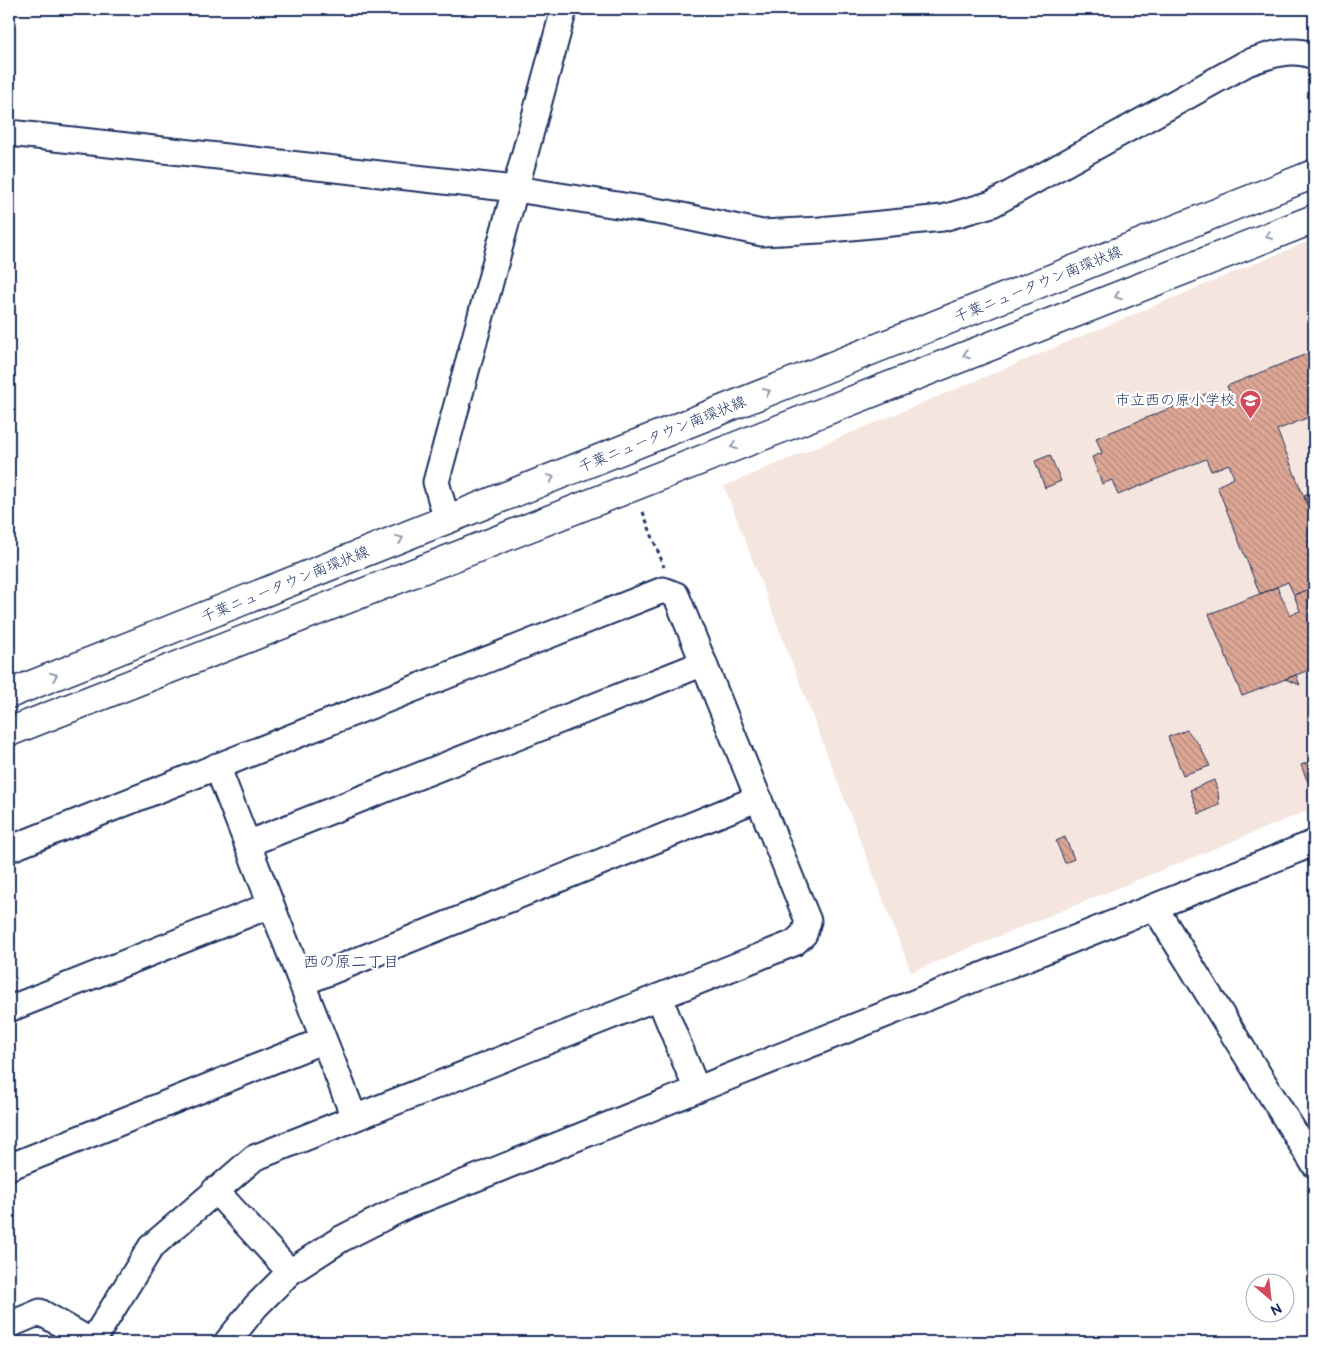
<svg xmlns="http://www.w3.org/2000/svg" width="1323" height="1351" font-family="'Balsamiq Sans','Klee One',sans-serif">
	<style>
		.built { fill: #f5e5df }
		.building { fill: url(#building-back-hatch); stroke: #1b2f5e }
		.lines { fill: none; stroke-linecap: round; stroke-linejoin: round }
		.minor-casing { stroke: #1b2f5e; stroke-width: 29 }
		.major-casing { stroke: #1b2f5e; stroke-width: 31 }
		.path { stroke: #1b2f5e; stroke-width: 3; stroke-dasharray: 4 4; stroke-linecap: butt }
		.minor { stroke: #fff; stroke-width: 25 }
		.major { stroke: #fff; stroke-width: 28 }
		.oneway { stroke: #8d97ae }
		.labels { text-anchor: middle; stroke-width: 5; stroke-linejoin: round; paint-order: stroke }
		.street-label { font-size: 15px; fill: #1b2f5e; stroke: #fff }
		.poi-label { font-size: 15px; fill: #1b2f5e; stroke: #fff; text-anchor: end }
		.neighbourhood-label { font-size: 16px; fill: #1b2f5e; stroke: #fff }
	</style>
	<defs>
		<pattern id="building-back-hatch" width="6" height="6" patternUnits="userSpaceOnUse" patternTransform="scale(1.25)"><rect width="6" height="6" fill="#dea795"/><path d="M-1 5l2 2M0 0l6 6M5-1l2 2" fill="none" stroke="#b3887d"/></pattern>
	</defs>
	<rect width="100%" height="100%" fill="#fff"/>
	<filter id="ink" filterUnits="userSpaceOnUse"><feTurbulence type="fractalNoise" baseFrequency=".02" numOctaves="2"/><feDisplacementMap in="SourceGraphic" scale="10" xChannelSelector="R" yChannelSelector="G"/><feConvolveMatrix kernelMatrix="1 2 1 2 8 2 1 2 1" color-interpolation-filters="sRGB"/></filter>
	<g filter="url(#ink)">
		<!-- built -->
		<path class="built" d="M1314,239V808L911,972L724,486Z"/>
		<!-- building -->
		<path class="building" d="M1314,351V415L1277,430L1314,522V587L1294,595L1288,582L1260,594L1217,486L1234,478L1229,464L1211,471L1206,459L1118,495L1112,480L1102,484L1092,457L1102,453L1096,438L1213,391L1217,400L1230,394L1227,386Z
			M1050,455L1061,481L1045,488L1035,461Z
			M1314,491V502L1308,505L1304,495Z
			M1277,587L1290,615L1300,611L1294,595L1314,587V604L1312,605L1314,668L1242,696L1209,614Z
			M1296,675L1300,685L1285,679Z
			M1187,730L1199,745L1210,766L1183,775L1168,737Z
			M1314,760V777L1307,780L1301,765Z
			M1214,780L1218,792L1219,805L1199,814L1190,790Z
			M1065,837L1074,859L1065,863L1056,841Z"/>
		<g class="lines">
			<defs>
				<path id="minor" d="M9,133L516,189L668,213L762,233L820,230L943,218L992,204L1247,63C1269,55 1292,47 1314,56
					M447,520L436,482L564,9
					M217,766L354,1117
					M247,844L704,663
					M9,849L663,590L676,595L808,921L804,934L794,943L254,1158L151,1247L92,1342
					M1155,908L1314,1164
					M302,983L759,798
					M659,997L697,1090
					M9,1009L271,905
					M9,1167L324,1040
					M215,1190L290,1272
					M9,1325L40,1312L92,1342
					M227,1342L256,1306L290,1272L341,1239L406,1206L1314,843"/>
				<path id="major" d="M9,694L1314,174
					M9,732L1314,219"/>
			</defs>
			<!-- minor casing -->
			<use href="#minor" class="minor-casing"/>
			<!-- major casing -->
			<use href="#major" class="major-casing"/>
			<!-- path -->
			<path class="path" d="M643,512L664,567"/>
			<!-- minor -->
			<use href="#minor" class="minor"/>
			<!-- major -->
			<use href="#major" class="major"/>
		</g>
		<!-- one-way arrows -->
		<defs><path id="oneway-chevron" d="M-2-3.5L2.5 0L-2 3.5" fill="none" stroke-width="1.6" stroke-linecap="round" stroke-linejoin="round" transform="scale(1.25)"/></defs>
		<g class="oneway">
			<use href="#oneway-chevron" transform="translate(1269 236) rotate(159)"/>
			<use href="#oneway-chevron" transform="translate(1118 296) rotate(159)"/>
			<use href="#oneway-chevron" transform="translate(966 355) rotate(159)"/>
			<use href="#oneway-chevron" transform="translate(767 392) rotate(-22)"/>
			<use href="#oneway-chevron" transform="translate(734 446) rotate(159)"/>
			<use href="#oneway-chevron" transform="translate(551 478) rotate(-22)"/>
			<use href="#oneway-chevron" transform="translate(400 539) rotate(-22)"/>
			<use href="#oneway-chevron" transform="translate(54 676) rotate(-22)"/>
		</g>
	</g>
	<!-- icons -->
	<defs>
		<symbol id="school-pin" viewBox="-11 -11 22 30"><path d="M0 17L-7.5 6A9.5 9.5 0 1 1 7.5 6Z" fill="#d1495b" stroke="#fff"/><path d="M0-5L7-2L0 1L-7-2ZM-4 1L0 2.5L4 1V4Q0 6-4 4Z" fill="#fff"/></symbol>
	</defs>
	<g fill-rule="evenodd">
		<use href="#school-pin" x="1238" y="388" width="25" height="34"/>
	</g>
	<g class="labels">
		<!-- street labels -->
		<g class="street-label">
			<text transform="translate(1038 284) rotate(-22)" y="5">千葉ニュータウン南環状線</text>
			<text transform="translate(662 434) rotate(-22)" y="5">千葉ニュータウン南環状線</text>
			<text transform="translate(285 584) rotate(-22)" y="5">千葉ニュータウン南環状線</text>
		</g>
		<!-- poi labels -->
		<g class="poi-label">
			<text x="1235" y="405">市立西の原小学校</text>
		</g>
		<!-- neighbourhood labels -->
		<g class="neighbourhood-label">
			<text x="351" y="967">西の原二丁目</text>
		</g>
	</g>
	<!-- margin -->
	<rect width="1323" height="1351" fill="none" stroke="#fff" stroke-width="30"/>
	<rect x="15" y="15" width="1293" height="1321" fill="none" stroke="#1b2f5e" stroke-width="2" filter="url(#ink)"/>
	<!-- north arrow -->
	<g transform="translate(1270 1298) rotate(152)"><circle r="24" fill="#ffffff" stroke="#a4acbf"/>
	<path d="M0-4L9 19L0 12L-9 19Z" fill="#d1495b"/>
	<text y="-8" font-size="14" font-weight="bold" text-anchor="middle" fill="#1b2f5e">N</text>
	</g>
</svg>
